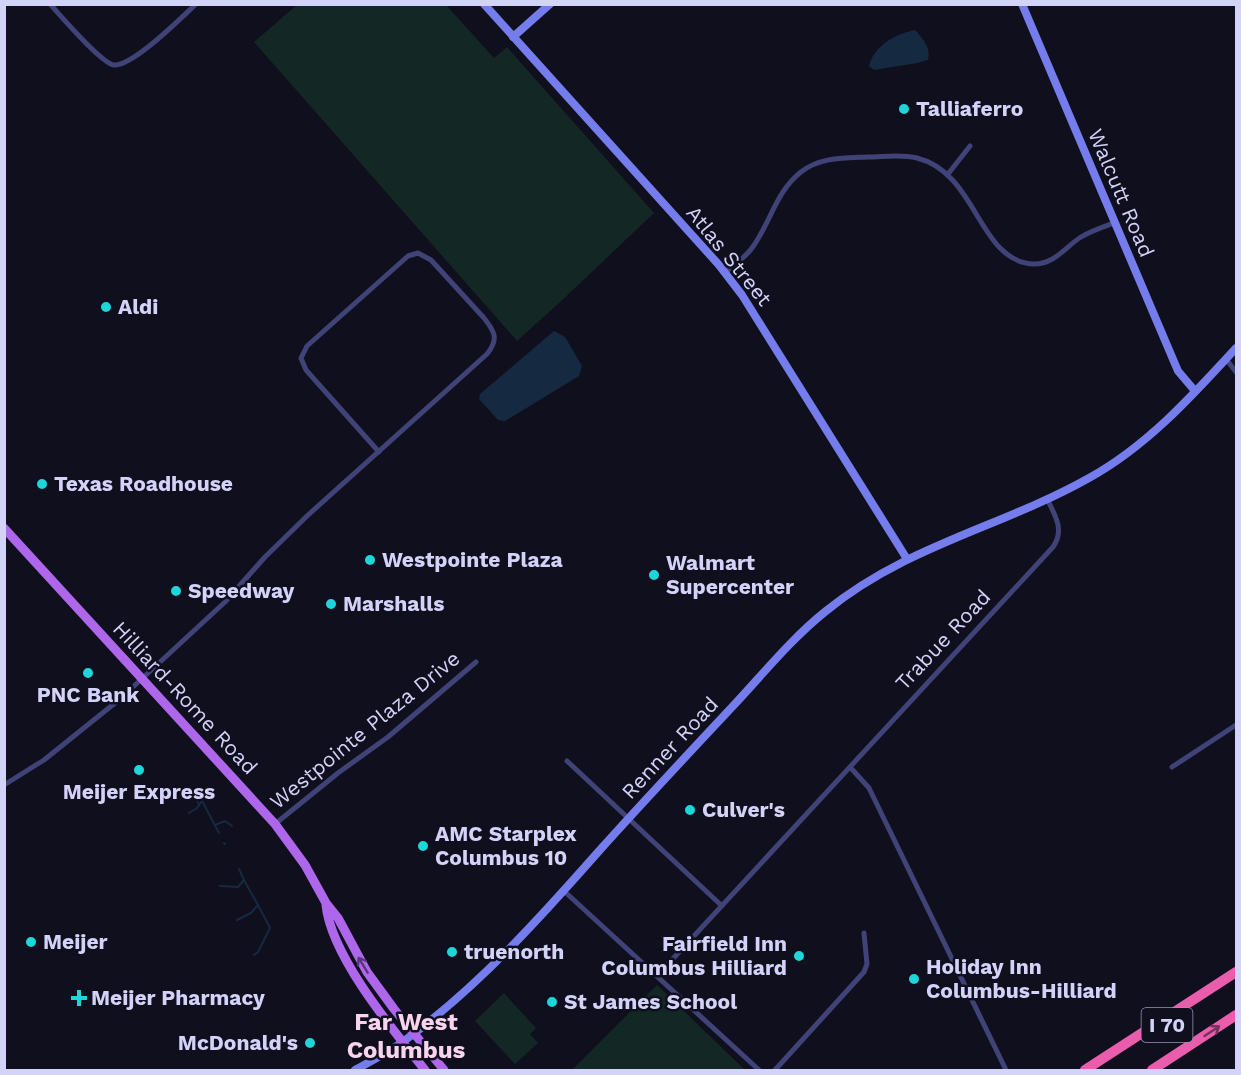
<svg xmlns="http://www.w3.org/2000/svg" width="1241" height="1075" font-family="'Work Sans',sans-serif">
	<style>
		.green { fill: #132724 }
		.water { fill: #152a41 }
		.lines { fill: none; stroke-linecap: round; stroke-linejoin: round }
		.stream { stroke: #152a41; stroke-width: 2 }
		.street { stroke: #404377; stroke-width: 5 }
		.secondary { stroke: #757cec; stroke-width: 8 }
		.primary { stroke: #ae67ea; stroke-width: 9 }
		.highway { stroke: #e95dac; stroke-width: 10 }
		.oneway { stroke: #57377a }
		.oneway2 { stroke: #72325e }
		.poi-dot { fill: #1ed6d9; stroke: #100f1e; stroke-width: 2 }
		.labels { text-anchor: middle; stroke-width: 5; stroke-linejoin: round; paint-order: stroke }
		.shield { fill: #100f1e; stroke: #9898b7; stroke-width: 1.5 }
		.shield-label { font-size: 20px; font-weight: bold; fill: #d3d2f9 }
		.poi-label { font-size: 21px; font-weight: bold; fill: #d3d2f9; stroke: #100f1e; text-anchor: start }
		.street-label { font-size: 21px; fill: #d3d2f9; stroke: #100f1e }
		.quarter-label { font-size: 24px; font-weight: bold; fill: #f9d4ef; stroke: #100f1e }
	</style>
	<rect width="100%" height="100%" fill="#100f1e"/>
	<!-- green -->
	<path class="green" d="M298,4L446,5L494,58L507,47L654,213L558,304L517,341L254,42Z
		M657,985L745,1070H572Z
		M504,993L536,1028L530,1034L538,1043L515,1064L475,1021Z"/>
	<!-- water -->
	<path class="water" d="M915,30C923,39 931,47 928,60L917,63L874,70L869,66C874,46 895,34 915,30Z
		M554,331L565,337L582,366L579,376L505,421L498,420L479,399L480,394Z"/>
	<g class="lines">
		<!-- stream -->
		<path class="stream" d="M193,795L199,804
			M200,797L219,833
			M189,813L197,808L202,801
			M215,825L225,821L232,826
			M224,843L225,844
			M220,886L238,887L244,880L239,869
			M237,920L251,913L258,905L244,880
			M254,955L258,952L270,928L258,905"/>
		<!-- street -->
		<path class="street" d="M50,4C61,16 101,63 114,65C133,66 181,18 196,4
			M948,174L970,146
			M725,273C733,265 745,258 752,248C770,224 776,191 801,172C820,157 844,158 867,157C883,157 901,154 917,158C978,173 978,262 1034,264C1055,264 1065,247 1081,237C1091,231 1103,227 1114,223
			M1226,359L1236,372
			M567,761L722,906
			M850,767L869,788L1006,1070
			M1172,767L1236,725
			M4,785L44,760L120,699L225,602L265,557L307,516L487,354C499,339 495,332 484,318L431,260L418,253L408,256L307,346L301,358L306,370L379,452
			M275,824L338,773L388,737L476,662
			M564,891L759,1070
			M657,976L1053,547C1065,530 1055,515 1047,499
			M775,1070L864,972L867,964L864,933"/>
		<!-- secondary -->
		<path class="secondary" d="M484,4L719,265L742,295L907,559
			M1022,4L1178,371L1195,391
			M513,37L550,4
			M355,1070C371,1061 389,1052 404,1041C478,987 539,919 599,851C643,802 688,754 733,706C763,674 792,638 826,611C907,545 1002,527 1089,478C1147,446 1192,396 1236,348"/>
		<!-- primary -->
		<path class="primary" d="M4,528L275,824L305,865L326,903L338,918L367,972L394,1009L444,1070
			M326,905C331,956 393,1030 425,1070"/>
		<!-- highway -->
		<path class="highway" d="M1085,1070L1236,972
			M1152,1070L1236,1015"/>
	</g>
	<!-- one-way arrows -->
	<defs><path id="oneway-shaft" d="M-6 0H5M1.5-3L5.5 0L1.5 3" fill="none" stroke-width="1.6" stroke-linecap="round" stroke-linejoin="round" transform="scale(1.5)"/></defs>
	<use class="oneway" href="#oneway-shaft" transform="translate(363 965) rotate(-121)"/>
	<use class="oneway2" href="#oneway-shaft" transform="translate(1212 1031) rotate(-33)"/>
	<!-- markers -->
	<g class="poi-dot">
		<circle cx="904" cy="109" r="6"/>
		<circle cx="106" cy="307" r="6"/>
		<circle cx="42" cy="484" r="6"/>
		<circle cx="370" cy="560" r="6"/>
		<circle cx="654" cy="575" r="6"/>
		<circle cx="176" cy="591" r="6"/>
		<circle cx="331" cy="604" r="6"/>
		<circle cx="88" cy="673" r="6"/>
		<circle cx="139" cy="770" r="6"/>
		<circle cx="690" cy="810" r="6"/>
		<circle cx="423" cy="846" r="6"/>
		<circle cx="31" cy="942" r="6"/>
		<circle cx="452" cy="952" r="6"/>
		<circle cx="799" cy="956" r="6"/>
		<circle cx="914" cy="979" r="6"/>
		<path d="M76 989h6v6h6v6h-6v6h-6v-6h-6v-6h6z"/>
		<circle cx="552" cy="1002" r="6"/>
		<circle cx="310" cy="1043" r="6"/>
	</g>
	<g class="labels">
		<!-- shield labels -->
		<rect class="shield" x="1141.5" y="1008" width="51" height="34" rx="4.5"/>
		<g class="shield-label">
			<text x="1167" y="1032">I 70</text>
		</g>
		<!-- poi labels -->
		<g class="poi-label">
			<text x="916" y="116">Talliaferro</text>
			<text x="118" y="314">Aldi</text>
			<text x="54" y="491">Texas Roadhouse</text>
			<text x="382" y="567">Westpointe Plaza</text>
			<text x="666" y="570">Walmart<tspan x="666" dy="24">Supercenter</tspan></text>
			<text x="188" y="598">Speedway</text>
			<text x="343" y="611">Marshalls</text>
			<text x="88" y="702" text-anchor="middle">PNC Bank</text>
			<text x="139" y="799" text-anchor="middle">Meijer Express</text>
			<text x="702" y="817">Culver's</text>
			<text x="435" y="841">AMC Starplex<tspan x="435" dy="24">Columbus 10</tspan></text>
			<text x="43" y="949">Meijer</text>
			<text x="787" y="951" text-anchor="end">Fairfield Inn<tspan x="787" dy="24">Columbus Hilliard</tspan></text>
			<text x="464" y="959">truenorth</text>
			<text x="926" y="974">Holiday Inn<tspan x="926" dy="24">Columbus-Hilliard</tspan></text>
			<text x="91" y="1005">Meijer Pharmacy</text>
			<text x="564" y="1009">St James School</text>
			<text x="298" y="1050" text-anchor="end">McDonald's</text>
		</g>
		<!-- street labels -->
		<g class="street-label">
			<text transform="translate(1121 193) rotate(67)" y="7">Walcutt Road</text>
			<text transform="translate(729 256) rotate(51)" y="7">Atlas Street</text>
			<text transform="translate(943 640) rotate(-47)" y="7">Trabue Road</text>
			<text transform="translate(185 698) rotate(47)" y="7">Hilliard-Rome Road</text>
			<text transform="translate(365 730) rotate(-39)" y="7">Westpointe Plaza Drive</text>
			<text transform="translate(670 748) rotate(-47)" y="7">Renner Road</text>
		</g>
		<!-- quarter labels -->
		<g class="quarter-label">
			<text x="406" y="1030">Far West<tspan x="406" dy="28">Columbus</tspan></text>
		</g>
	</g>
	<!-- border -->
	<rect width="1241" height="1075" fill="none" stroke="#d3d2f9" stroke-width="12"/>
</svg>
